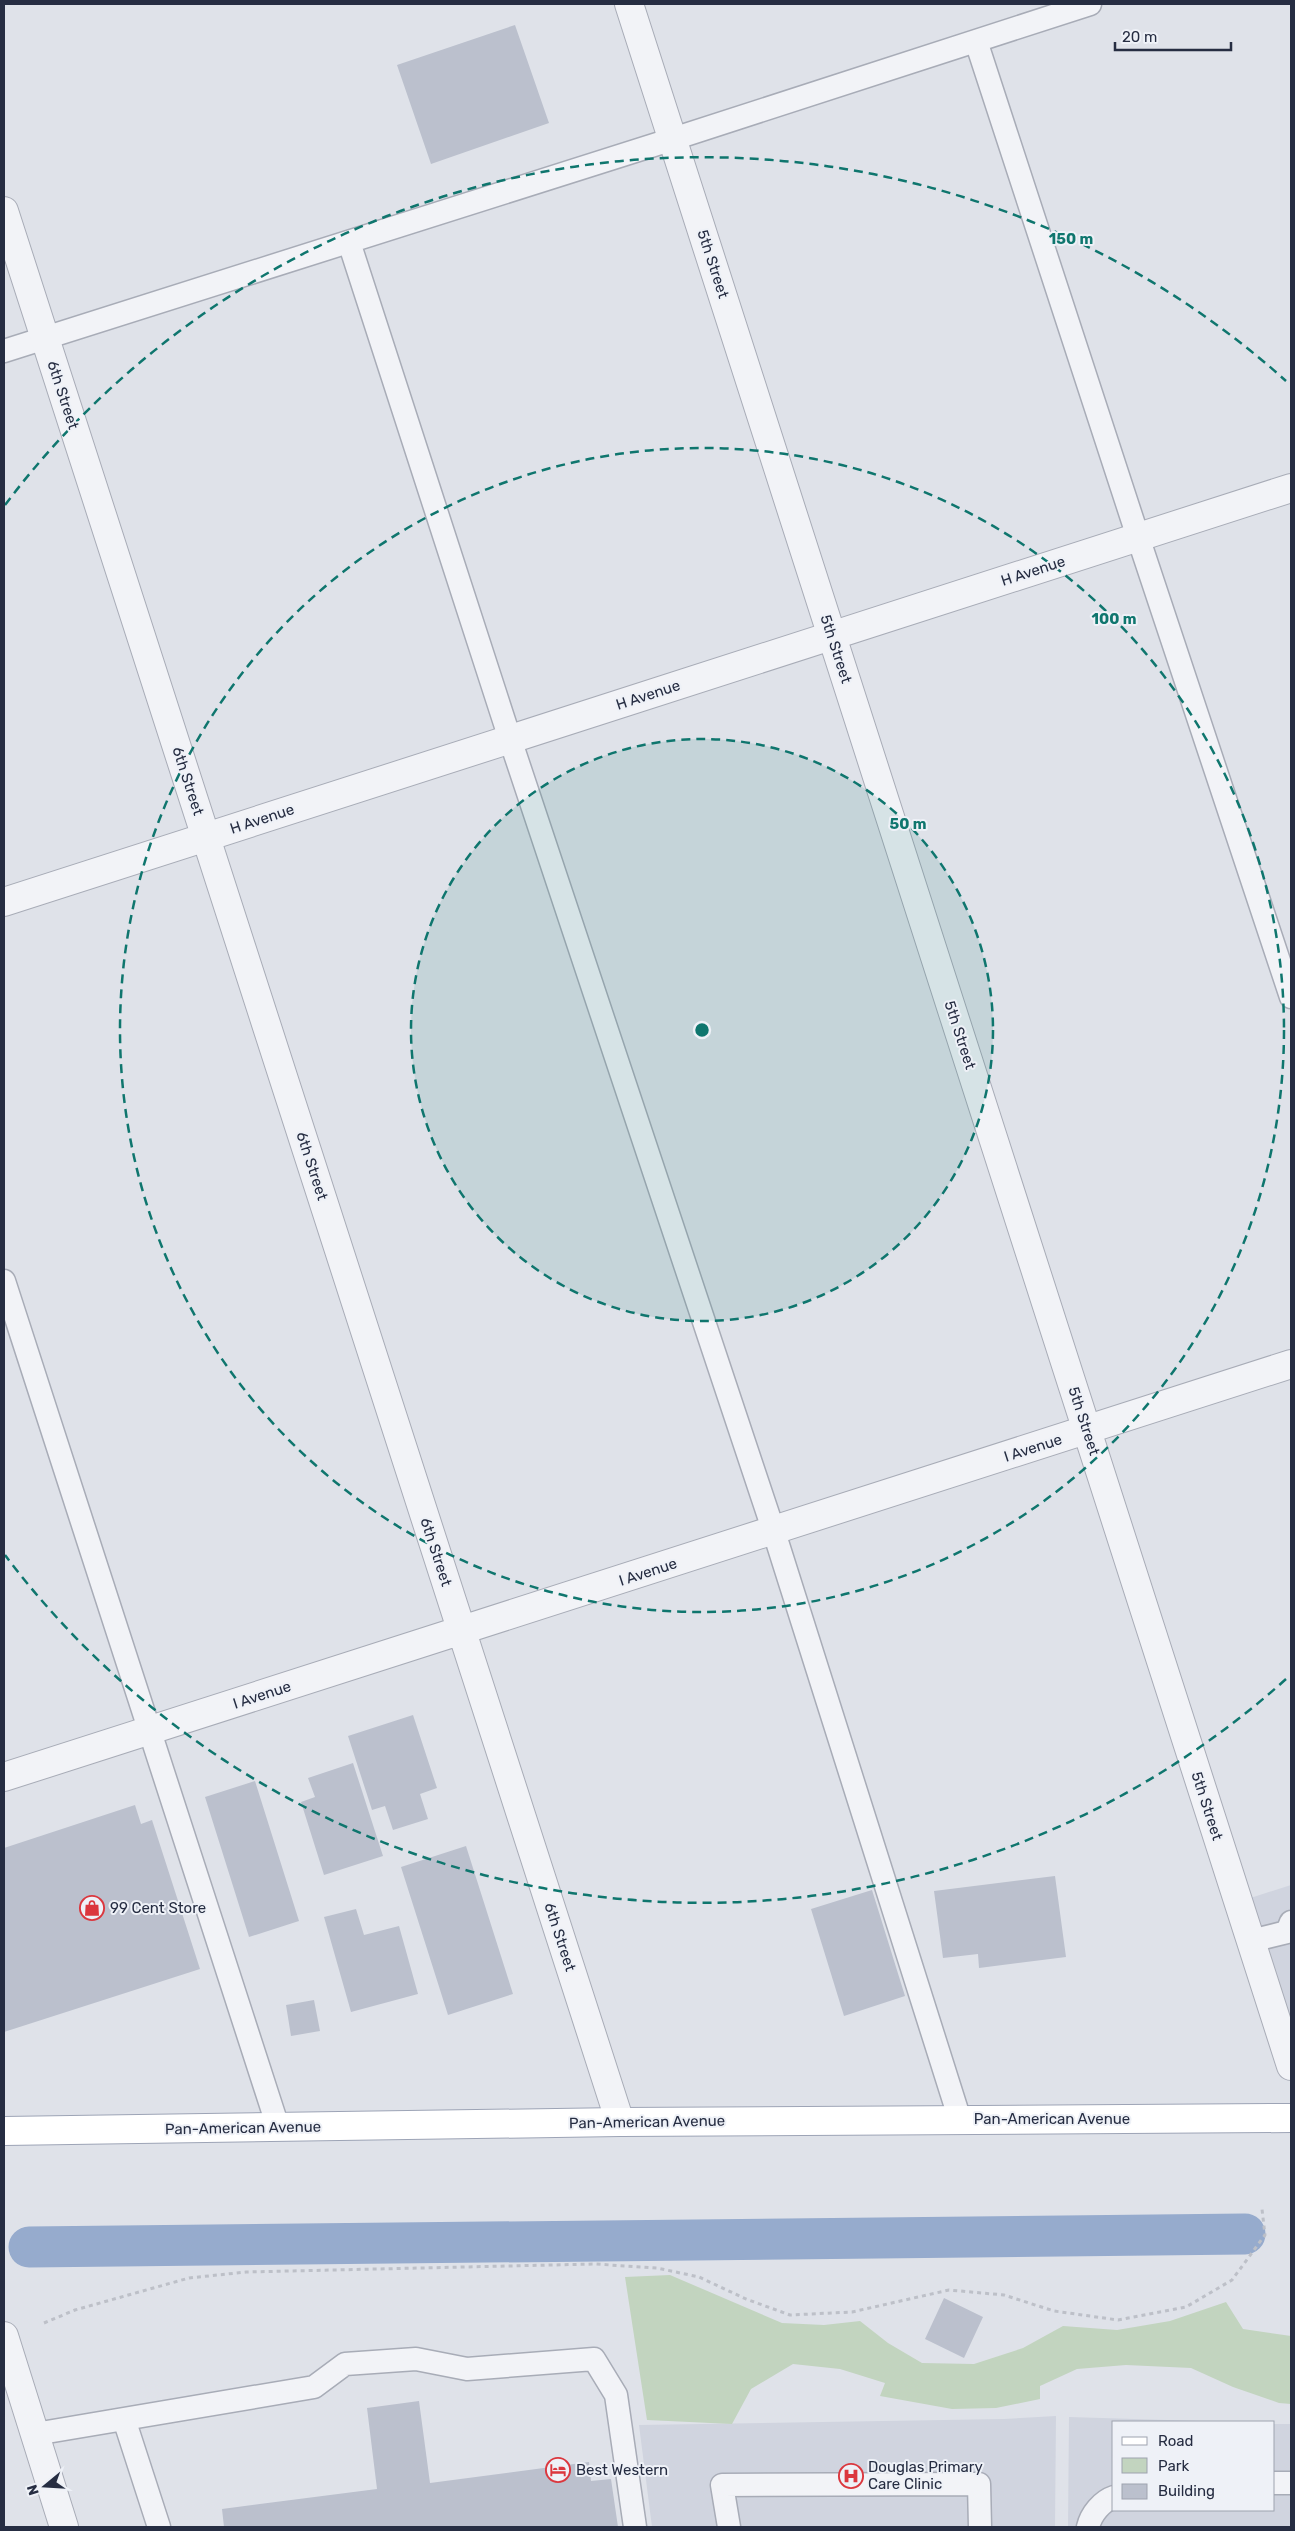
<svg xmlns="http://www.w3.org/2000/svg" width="1295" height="2531" font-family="Rubik,sans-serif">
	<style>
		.built { fill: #d0d4df }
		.green { fill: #c2d4bf }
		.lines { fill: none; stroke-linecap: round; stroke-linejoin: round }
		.canal { stroke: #96abcd; stroke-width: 41 }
		.building { fill: #bbc0cd }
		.service-casing { stroke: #a8acb7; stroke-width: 25 }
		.minor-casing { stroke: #a8acb7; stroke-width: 30 }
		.tertiary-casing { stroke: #a8acb7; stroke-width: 30 }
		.primary-casing { stroke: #9da4b6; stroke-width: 30 }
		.path { stroke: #bdc0c8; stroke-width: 3; stroke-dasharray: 4 4; stroke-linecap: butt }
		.service { stroke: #f2f3f7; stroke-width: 22 }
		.minor { stroke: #f2f3f7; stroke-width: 28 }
		.tertiary { stroke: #f2f3f7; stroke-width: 28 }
		.primary { stroke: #fff; stroke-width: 28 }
		.ring { fill: none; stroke: #0f766e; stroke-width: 2.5; stroke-dasharray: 9 6 }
		.labels { text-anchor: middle; stroke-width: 4; stroke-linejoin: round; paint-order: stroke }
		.street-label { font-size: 15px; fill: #262d42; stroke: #eef1f7 }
		.poi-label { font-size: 15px; fill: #262d42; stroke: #eef1f7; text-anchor: start }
		.centre { fill: #0f766e; stroke: #eef1f7; stroke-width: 2.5 }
		.ring-label { font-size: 15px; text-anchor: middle; font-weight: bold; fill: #0f766e; stroke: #eef1f7; stroke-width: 4; stroke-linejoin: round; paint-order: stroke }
	</style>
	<rect width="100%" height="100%" fill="#dfe2e9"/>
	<!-- built -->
	<path class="built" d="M1291,1885V2035L1238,1902Z
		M1056,2416L1055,2527H652L639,2425L1004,2419Z
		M1069,2417L1231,2422H1114V2510H1274V2424H1291V2527H1068Z"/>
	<!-- green -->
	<path class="green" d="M670,2275L782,2323L824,2325L860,2321L888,2343L922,2363L974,2364L1023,2348L1063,2326L1117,2330L1170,2321L1226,2302L1243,2329L1291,2336V2404L1279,2403L1233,2387L1191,2368L1126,2365L1077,2369L1040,2386V2399L996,2408L952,2409L880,2396L885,2383L840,2369L793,2364L751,2389L732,2424L647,2420L625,2277Z"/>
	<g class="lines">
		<!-- canal -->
		<path class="canal" d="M29,2247L1245,2234"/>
	</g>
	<!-- building -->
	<path class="building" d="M515,25L549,123L431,164L397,65Z
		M413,1715L437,1788L420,1794L428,1819L393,1830L385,1806L372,1810L348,1736Z
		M353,1763L383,1856L324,1875L301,1802L315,1797L308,1778Z
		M255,1781L299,1921L249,1937L205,1797Z
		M135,1805L141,1824L152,1820L200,1969L4,2032V1848Z
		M466,1846L513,1994L448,2015L401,1867Z
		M1055,1876L1066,1957L979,1968L978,1954L943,1958L934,1891Z
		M872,1890L905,1996L844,2016L811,1909Z
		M356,1909L364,1935L399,1926L418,1994L351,2012L324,1917Z
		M314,2000L320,2031L291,2036L286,2005Z
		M944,2298L983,2317L964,2358L925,2339Z
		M419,2401L430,2483L589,2462L591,2481L611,2479L618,2527H224L222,2509L377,2489L367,2408Z"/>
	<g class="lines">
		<defs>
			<path id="service" d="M976,41L1138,537L1291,997
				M349,242L510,739L774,1532L960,2120
				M4,351L673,139L1090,4
				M4,1281L278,2127
				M1251,1941L1287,1932L1291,1922
				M124,2419L159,2527
				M35,2434L314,2387L345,2364L416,2359L467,2369L594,2359L616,2395L635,2527
				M1274,2483H1291
				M729,2527L722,2485L979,2484L980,2527
				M1088,2527C1091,2514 1102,2501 1114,2497"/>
			<path id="minor" d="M4,211L620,2122
				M4,902L1291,488
				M4,1777L1291,1364
				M4,2336L64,2527"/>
			<path id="tertiary" d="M629,4L1291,2066"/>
			<path id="primary" d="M4,2131L620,2122L1291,2118"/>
		</defs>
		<!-- service casing -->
		<use href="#service" class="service-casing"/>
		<!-- minor casing -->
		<use href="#minor" class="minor-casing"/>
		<!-- tertiary casing -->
		<use href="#tertiary" class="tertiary-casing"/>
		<!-- primary casing -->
		<use href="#primary" class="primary-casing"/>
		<!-- path -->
		<path class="path" d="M44,2323L75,2310L189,2278L246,2272L595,2264L657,2268L699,2277L746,2299L790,2315L852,2312L949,2290L1004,2295L1054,2311L1118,2320L1186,2307L1232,2280L1265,2235L1262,2209"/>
		<!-- service -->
		<use href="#service" class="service"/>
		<!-- minor -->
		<use href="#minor" class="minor"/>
		<!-- tertiary -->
		<use href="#tertiary" class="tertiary"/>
		<!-- primary -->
		<use href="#primary" class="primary"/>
	</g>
	<!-- distance rings -->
	<circle cx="702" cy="1030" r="291" fill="#0f766e" fill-opacity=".12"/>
	<g class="ring">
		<circle cx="702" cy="1030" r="291"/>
		<circle cx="702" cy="1030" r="582"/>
		<path d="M1286 1679A873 873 0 0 1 5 1555M5 505A873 873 0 0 1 1286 381"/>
	</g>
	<!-- icons -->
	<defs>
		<symbol id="shop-ring" viewBox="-11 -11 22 22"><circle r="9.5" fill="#eef1f7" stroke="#db373e" stroke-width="1.5"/><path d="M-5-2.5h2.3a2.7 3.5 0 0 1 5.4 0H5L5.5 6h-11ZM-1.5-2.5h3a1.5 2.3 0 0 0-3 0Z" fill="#db373e"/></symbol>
		<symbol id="hotel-ring" viewBox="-11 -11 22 22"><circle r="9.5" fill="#eef1f7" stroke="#db373e" stroke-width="1.5"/><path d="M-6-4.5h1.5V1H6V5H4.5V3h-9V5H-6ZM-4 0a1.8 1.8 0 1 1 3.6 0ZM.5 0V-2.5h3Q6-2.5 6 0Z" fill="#db373e"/></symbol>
		<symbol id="hospital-ring" viewBox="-11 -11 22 22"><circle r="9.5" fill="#eef1f7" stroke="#db373e" stroke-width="1.5"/><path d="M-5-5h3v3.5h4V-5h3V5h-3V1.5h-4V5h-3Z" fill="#db373e"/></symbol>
	</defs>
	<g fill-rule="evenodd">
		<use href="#shop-ring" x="78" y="1894" width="28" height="28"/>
		<use href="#hotel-ring" x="544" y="2456" width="28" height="28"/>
		<use href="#hospital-ring" x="837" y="2462" width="28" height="28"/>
	</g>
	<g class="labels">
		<!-- street labels -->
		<g class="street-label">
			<text transform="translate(713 264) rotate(72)" y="5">5th Street</text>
			<text transform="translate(63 395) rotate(72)" y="5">6th Street</text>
			<text transform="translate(1033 571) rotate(-18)" y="5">H Avenue</text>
			<text transform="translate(836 649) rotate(72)" y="5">5th Street</text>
			<text transform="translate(648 695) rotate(-18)" y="5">H Avenue</text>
			<text transform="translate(188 781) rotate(72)" y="5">6th Street</text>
			<text transform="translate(262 819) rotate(-18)" y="5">H Avenue</text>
			<text transform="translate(960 1035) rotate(72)" y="5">5th Street</text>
			<text transform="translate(312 1166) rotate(72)" y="5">6th Street</text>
			<text transform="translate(1084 1421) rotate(72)" y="5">5th Street</text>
			<text transform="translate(1033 1448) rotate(-18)" y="5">I Avenue</text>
			<text transform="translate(436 1552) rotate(72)" y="5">6th Street</text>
			<text transform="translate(648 1572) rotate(-18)" y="5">I Avenue</text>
			<text transform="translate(262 1695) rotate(-18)" y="5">I Avenue</text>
			<text transform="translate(1207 1806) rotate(72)" y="5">5th Street</text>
			<text transform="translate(560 1937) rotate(72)" y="5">6th Street</text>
			<text x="1052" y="2124">Pan-American Avenue</text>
			<text transform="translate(647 2122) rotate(-1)" y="5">Pan-American Avenue</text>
			<text transform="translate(243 2128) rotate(-1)" y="5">Pan-American Avenue</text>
		</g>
		<!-- poi labels -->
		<g class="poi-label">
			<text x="110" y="1913">99 Cent Store</text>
			<text x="868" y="2472">Douglas Primary<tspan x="868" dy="17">Care Clinic</tspan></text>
			<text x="576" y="2475">Best Western</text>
		</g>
	</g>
	<circle cx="702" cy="1030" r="8" class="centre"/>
	<g class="ring-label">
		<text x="1071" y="244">150 m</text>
		<text x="1114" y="624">100 m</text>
		<text x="908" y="829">50 m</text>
	</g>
	<!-- border -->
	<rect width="1295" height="2531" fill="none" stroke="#262d42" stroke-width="10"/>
	<!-- legend -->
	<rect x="1112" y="2421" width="162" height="90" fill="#eef1f7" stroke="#9ea3af"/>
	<rect x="1122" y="2437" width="25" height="8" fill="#ffffff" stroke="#9ea3af"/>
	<text x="1158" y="2446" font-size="15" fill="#262d42">Road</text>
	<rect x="1122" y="2458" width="25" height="15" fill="#c2d4bf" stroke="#9ea3af"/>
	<text x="1158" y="2471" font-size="15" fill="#262d42">Park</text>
	<rect x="1122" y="2484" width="25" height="15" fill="#bbc0cd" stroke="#9ea3af"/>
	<text x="1158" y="2496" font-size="15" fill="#262d42">Building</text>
	<!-- north arrow -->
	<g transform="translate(45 2486) rotate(252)" stroke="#eef1f7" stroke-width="4" paint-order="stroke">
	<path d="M0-4L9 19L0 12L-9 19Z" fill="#262d42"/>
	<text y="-8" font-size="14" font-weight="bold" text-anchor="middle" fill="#262d42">N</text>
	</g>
	<!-- scale -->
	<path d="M1115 42v8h116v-8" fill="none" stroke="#262d42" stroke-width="2.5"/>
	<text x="1122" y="42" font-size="15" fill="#262d42" stroke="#eef1f7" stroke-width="4" paint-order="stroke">20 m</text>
</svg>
